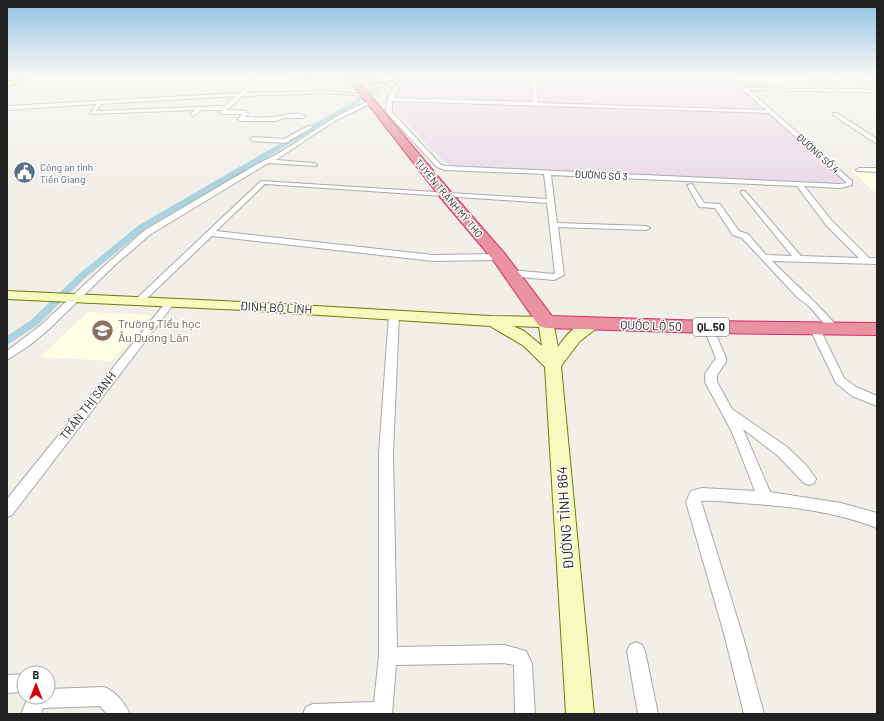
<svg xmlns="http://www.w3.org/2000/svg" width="884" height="721" font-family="Barlow,sans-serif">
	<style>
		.industrial { fill: #ebdbe8 }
		.education { fill: #ffffe5 }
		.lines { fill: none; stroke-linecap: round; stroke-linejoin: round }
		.canal { fill: #aad3df; fill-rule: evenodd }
		.street-casing { stroke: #a9a9a9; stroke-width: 2 }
		.secondary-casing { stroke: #707d05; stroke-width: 2 }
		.highway-casing { stroke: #dc2a67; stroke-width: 2 }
		.street { fill: #fff; fill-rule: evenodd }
		.secondary { fill: #f7fabf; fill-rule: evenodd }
		.highway { fill: #e892a2; fill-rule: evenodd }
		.labels { text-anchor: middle; stroke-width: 3; stroke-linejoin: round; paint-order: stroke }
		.far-street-label { font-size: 10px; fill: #222; stroke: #fff }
		.far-service-label { font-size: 10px; fill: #4e5e75; stroke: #fff; text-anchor: start }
		.shield { fill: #fff; stroke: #646464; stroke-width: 1 }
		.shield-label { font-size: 11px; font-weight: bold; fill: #222 }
		.street-label { font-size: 12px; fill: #222; stroke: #fff }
		.education-label { font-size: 12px; fill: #785e54; stroke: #fff; text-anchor: start }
		.near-street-label { font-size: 14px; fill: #222; stroke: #fff }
	</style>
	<rect width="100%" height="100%" fill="#f2efe9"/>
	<!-- industrial -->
	<path class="industrial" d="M415,76H727L843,180L842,182L834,183L450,166L438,156L395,110L393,102L404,84Z"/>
	<!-- education -->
	<path class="education" d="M42,76H154L138,83L34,79Z
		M851,170L877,171V194Z
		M88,312L151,315L112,361L40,357Z"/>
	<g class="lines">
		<!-- canal -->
		<path class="canal" d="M397,76H402L334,118L145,229L85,278L39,324L7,345V336L31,320L79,274L139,225Z"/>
		<defs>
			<path id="street" d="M259,76H263L246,93L327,91L368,95L366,96L327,93L242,96L227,110L246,111L248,114L245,117C255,117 265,118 274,117C284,116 297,111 306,116L303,118H285L276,121H241L238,119L242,114H222L219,112L222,110H201L193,116L190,114L195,110L90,114L96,104L7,110V106L240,93ZM236,96L225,106L96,111L101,104Z
				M279,76H293L357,82L355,83Z
				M408,76H413L399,87L393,98L533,102L531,76H535L538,103L766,110L728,76H732L746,88L820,89L798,76H803L824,87V89H838L814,76H819L844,89L877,90V92L749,90L852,181V185L840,188L804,186L832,221L869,258H877V264L772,261C794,283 817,303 838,327L839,329L838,331H830L810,307L797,297L742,238L733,235L715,208L699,207L687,185L692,184L704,203L720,204L739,231L748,234L766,255L792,256L741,193V191H745L801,256L859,258L826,225L797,186L551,175L557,223L646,226L650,228L646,230L558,227L564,275L554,280L510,276L506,273L510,270L555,274L547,203L265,184L216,231L433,255L499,254L503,257L499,260L433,261L212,236L142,303H136L134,301L136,299L261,181L547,199L544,174L445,170L437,167L386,112C385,96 394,83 408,76ZM392,101L769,113L847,183L840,184L446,166L441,165L392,112Z
				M843,76H848L868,85L864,86Z
				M370,101L374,102L336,120L276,160L314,163L317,165L316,166L269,163L265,165L151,234L116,264L48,330L30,345L7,360V351L41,325L110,261L145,230L259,163C298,146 329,115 370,101Z
				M833,113H837L877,139V144L833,115Z
				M308,126L313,127L285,143L253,141L250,139L253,137L284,139Z
				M859,168H877V172L857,171L856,170Z
				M170,300L173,301L175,303L173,305L12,515L7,517V499L167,301Z
				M394,312L399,315L393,453L397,647L504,645L526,651L532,664L535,714H515L514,665L504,663L396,665L392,714H303L306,707L313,704L374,702L379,656V453L389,315Z
				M708,324L713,327L726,358V362L717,375V382L732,409L787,447L806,465L816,479L814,483L809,485L804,483L777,455L743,429L770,492L841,503L877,513V528C834,511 787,506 741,503C728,502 714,500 701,501L743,637L764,714H744L725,637L686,502L691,491L702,488L755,491L732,432L705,382V374L716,358L703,327Z
				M815,326L820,329L844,378L856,387L877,396V406L852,396L836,383L810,329Z
				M636,642L642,645L645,651L658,714H638L627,651L630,645Z
				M24,674V692L7,693V675Z
				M104,687C115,691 125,703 130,714H107L100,706L43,708L41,714H21L28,697H48V689Z"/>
			<path id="secondary" d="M29,76H37L7,87V83Z
				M392,76H400L386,82L355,84L352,82L355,80L385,78Z
				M7,291L243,302L491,316L546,317L551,319L553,322L558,347C566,335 582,316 598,321L600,324L598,327L580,341L561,366L594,714H566L545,367L524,346L490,326L243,310L7,299ZM513,326L539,327L542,346L524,331Z"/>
			<path id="highway" d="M346,76H354L450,191L505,254L552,316L708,321L877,323V335L708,333L546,328L539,326L493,260L440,197Z"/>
		</defs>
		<!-- street casing -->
		<use href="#street" class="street-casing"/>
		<!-- secondary casing -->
		<use href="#secondary" class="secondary-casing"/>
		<!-- highway casing -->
		<use href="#highway" class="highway-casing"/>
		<!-- street -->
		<use href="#street" class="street"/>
		<!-- secondary -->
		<use href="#secondary" class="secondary"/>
		<!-- highway -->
		<use href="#highway" class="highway"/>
	</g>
	<!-- sky -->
	<linearGradient id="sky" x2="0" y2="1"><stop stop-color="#8fc0e4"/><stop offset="0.43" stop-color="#f9f8f5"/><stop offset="1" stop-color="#f9f8f5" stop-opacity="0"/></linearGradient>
	<rect width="884" height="177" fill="url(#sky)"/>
	<!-- icons -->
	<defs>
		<symbol id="civic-disc" viewBox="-11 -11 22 22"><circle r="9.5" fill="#5c6f8a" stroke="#fff"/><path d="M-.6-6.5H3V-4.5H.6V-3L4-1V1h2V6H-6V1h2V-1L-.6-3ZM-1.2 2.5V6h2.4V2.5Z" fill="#fff"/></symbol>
		<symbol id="school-disc" viewBox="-11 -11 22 22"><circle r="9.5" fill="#8d6e63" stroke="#fff"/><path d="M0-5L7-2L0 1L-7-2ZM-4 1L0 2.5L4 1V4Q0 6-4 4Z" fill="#fff"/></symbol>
	</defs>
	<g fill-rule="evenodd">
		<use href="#civic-disc" x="12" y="160" width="25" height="25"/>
		<use href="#school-disc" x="90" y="318" width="25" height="25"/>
	</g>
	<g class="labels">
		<!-- far-street labels -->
		<g class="far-street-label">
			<text transform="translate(818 153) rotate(42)" y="4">ĐƯỜNG SỐ 4</text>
			<text transform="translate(601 175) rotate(3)" y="4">ĐƯỜNG SỐ 3</text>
			<text transform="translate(449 198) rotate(50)" y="4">TUYẾN TRÁNH MỸ THO</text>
		</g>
		<!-- far-service labels -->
		<g class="far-service-label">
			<text x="40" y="171">Công an tỉnh<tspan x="40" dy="12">Tiền Giang</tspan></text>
		</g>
		<!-- shield labels -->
		<rect class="shield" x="693" y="318" width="36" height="18" rx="3"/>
		<g class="shield-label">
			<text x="711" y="331">QL.50</text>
		</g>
		<!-- street labels -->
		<g class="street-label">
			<text transform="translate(276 308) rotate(3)" y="4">ĐINH BỘ LĨNH</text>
			<text transform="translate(651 326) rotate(2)" y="4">QUỐC LỘ 50</text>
			<text transform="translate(88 406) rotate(-52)" y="4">TRẦN THỊ SANH</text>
		</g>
		<!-- education labels -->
		<g class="education-label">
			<text x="118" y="328">Trường Tiểu học<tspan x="118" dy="14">Âu Dương Lân</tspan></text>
		</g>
		<!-- near-street labels -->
		<g class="near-street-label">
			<text transform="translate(565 518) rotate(-94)" y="5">ĐƯỜNG TỈNH 864</text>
		</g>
	</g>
	<!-- border -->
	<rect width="884" height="721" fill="none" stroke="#222222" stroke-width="16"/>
	<!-- north arrow -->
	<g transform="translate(36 685)"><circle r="19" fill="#ffffff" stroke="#a7a7a7"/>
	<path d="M0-3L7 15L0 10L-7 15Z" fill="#d40000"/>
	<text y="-6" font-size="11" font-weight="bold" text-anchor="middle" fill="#222222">B</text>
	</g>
</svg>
